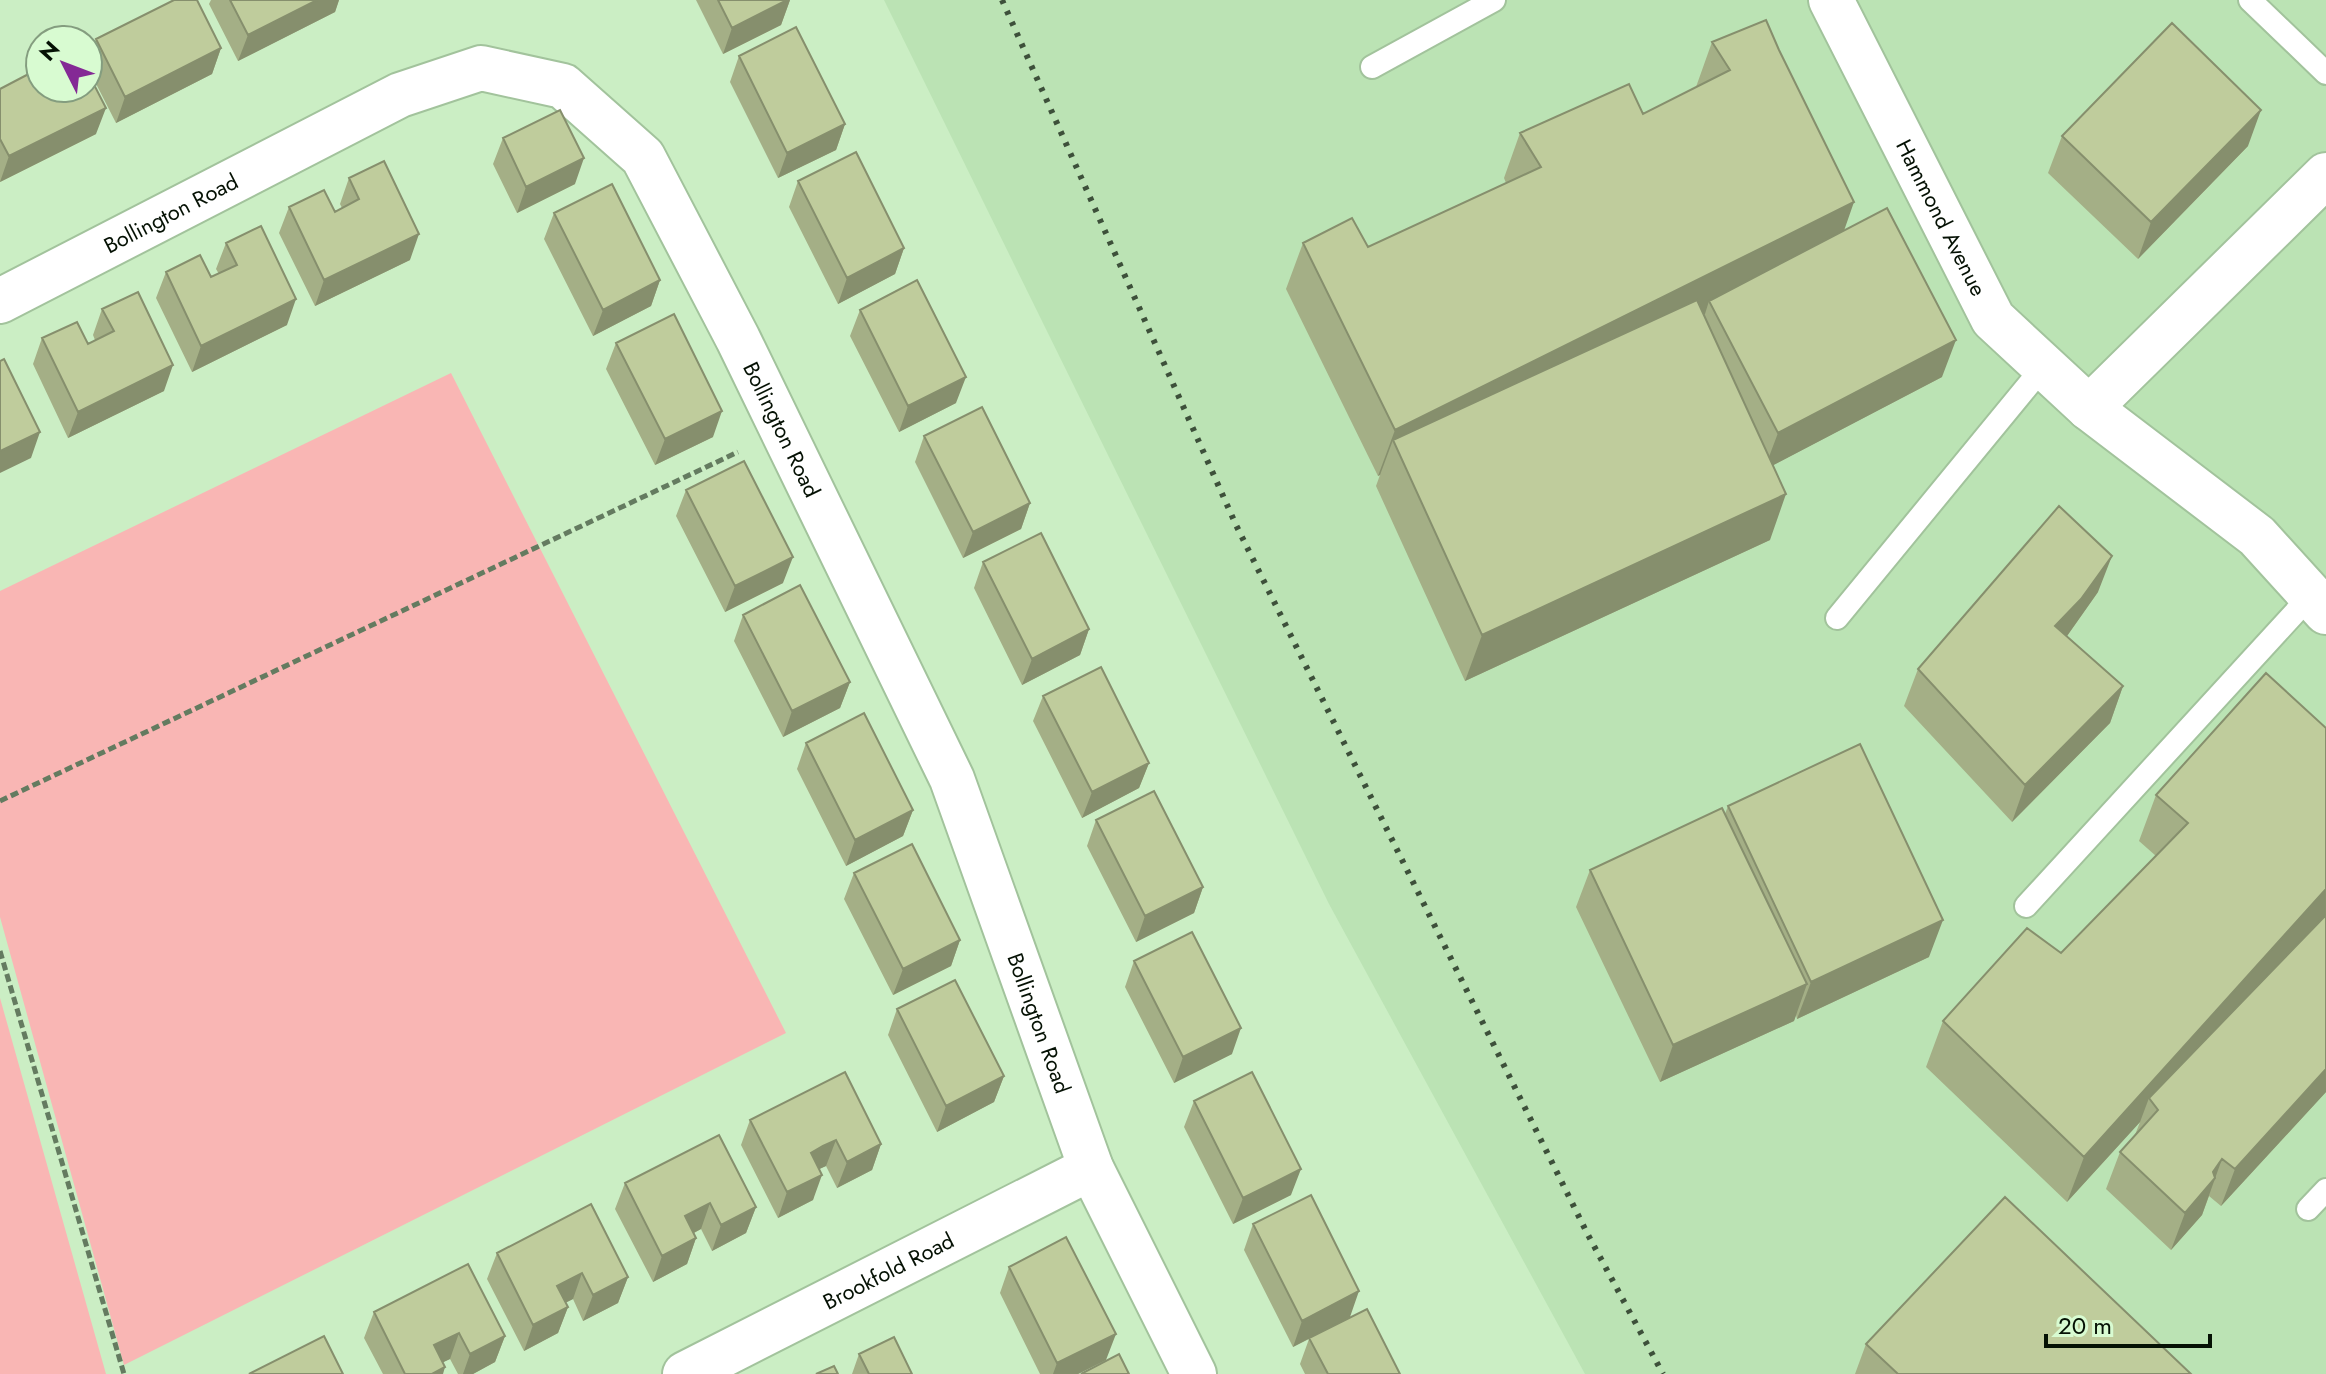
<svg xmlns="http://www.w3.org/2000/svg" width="2326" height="1374" font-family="Jost,sans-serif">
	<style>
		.built { fill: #bbe3b4 }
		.green { fill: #f9b6b4 }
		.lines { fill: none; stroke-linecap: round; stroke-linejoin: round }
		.service-casing { stroke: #a2c39c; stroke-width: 26 }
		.minor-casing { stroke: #a2c39c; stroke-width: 48 }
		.path { stroke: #647b60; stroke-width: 5; stroke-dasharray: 8 4; stroke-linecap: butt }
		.service { stroke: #fff; stroke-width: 22 }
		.minor { stroke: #fff; stroke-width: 44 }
		.rail { stroke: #3d503a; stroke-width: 6; stroke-dasharray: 4 8; stroke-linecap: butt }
		.wall { fill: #a4af86 }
		.shaded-wall { fill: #868f6d }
		.building { fill: #bfcc9c; stroke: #868f6d; stroke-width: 2 }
		.labels { text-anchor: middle; stroke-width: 6; stroke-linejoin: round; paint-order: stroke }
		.street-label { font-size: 22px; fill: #051104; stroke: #d8fbd1 }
	</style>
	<rect width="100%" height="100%" fill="#cbeec4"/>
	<!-- built -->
	<path class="built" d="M884,0H2326V1374H1585L1329,904Z"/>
	<!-- green -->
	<path class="green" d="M451,373L786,1033L124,1365L0,917V591Z
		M0,998L106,1374H0Z"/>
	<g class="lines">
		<defs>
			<path id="service" d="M2250,0L2326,73
				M1372,67L1494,0
				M1837,618L2044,366
				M2026,906L2312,594
				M2308,1209L2326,1190"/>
			<g id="minor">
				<path id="s1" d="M1831,0L1993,319L2089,408L2257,536L2326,612"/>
				<path id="s2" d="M0,301L400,95L481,68L563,86L643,157L738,339L952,779L1091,1168L1194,1374"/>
				<path d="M2089,408L2326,175"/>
				<path id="s3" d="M685,1374L1091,1168"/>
			</g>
		</defs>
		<!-- service casing -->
		<use href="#service" class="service-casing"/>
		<!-- minor casing -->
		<use href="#minor" class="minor-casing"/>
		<!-- path -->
		<path class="path" d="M0,801L738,452
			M0,951L124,1374"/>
		<!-- service -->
		<use href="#service" class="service"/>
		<!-- minor -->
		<use href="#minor" class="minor"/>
		<!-- rail -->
		<path class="rail" d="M1002,0L1236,525L1587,1233L1663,1374"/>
	</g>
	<!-- wall -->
	<path class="wall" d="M211,0H339L335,12L238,61L209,4Z
		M696,0H790L781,25L723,54Z
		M96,39L221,48L212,74L116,123L88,68V61Z
		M1712,42L1844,230L1942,377L1773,465L1770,540L1465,681L1376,486L1380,475L1378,476L1286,289L1303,243L1368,247L1506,183L1504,178L1520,133L1643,114L1696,87Z
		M739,56L845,124L836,150L778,178L730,82Z
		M0,89L96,134L0,182Z
		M2062,136L2248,146L2138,259L2048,173Z
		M503,138L575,184L517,213L493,164Z
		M349,178L410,260L315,306L279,233L289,207L335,212L342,208L340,204Z
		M798,181L904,248L895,274L838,304L789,207Z
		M554,213L660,280L651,306L593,336L544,239Z
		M226,243L287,325L192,372L156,298L166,272L211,277L219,274L216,269Z
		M102,309L164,391L68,438L33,364L42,338L88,344L95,340L93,335Z
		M860,310L956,403L899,432L850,336Z
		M616,343L713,437L655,465L606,369Z
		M924,436L1030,503L1021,529L963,558L915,462Z
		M686,490L783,583L725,612L676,516Z
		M983,562L1089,629L1080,655L1022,685L974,588Z
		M2098,592L2067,636L2123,686L2110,723L2012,822L1904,706L1918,669Z
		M743,615L850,682L840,708L783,737L734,641Z
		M2266,673L2326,1092L2221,1206L2209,1196L2202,1215L2171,1250L2106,1189L2120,1152L2135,1135L2140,1122L2067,1202L1926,1067L1943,1021L2061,953L2156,856L2139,841L2156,795Z
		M1043,696L1149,763L1139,788L1082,818L1033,721Z
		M806,743L913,810L903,836L846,866L797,769Z
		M1728,806L1929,957L1797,1019L1796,1015L1794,1021L1660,1082L1576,907L1590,870L1725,814Z
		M1096,820L1203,887L1194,913L1136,942L1087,846Z
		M854,873L960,940L951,966L893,995L844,899Z
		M1134,961L1232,1054L1174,1083L1125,987Z
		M897,1009L1004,1076L994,1102L937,1132L888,1035Z
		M1194,1101L1291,1195L1233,1224L1184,1127Z
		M750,1120L881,1144L872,1170L837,1188L826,1166L819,1169L813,1200L778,1218L741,1145Z
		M625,1183L756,1207L746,1233L712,1251L701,1229L694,1233L696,1238L687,1264L653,1282L615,1209Z
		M1253,1224L1350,1317L1400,1374H1305L1300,1364L1309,1339L1293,1347L1244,1250Z
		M497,1253L628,1277L618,1303L583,1321L573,1299L565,1303L568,1307L558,1333L524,1351L487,1279Z
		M1009,1267L1106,1360L1078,1374H1040L1000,1293Z
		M374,1312L505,1336L495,1362L473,1374H458L450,1359L443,1362V1374H383L364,1338Z
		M1866,1344L2191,1374H1855Z
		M859,1354L912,1374H852Z"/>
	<!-- shaded-wall -->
	<path class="shaded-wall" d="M317,0H339L335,12L238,61L248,35Z
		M787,0H790L781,25L723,54L732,28Z
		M221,48L212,74L116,123L125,97Z
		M106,108L96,134L0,182L9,156Z
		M2261,110L2248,146L2138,259L2151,222Z
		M845,124L836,150L778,178L787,153Z
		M584,158L575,184L517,213L526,187Z
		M1854,202L1838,248L1709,301L1705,314L1403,463L1393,440L1380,475L1378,476L1395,430Z
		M419,234L410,260L315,306L324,280Z
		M904,248L895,274L838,304L847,278Z
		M660,280L651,306L593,336L603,310Z
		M296,299L287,325L192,372L201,346Z
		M1956,340L1942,377L1764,470L1778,433Z
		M173,365L164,391L68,438L78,412Z
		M966,377L956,403L899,432L908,406Z
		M722,411L713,437L655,465L665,439Z
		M40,432L31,458L0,473V451Z
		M1786,494L1770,540L1465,681L1482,635Z
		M1030,503L1021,529L963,558L973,532Z
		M2112,556L2098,592L2067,636L2055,626Z
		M793,557L783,583L725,612L735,586Z
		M1089,629L1080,655L1022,685L1032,659Z
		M850,682L840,708L783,737L792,711Z
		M2123,686L2110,723L2012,822L2025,785Z
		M1149,763L1139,788L1082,818L1092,792Z
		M913,810L903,836L846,866L855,840Z
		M1203,887L1194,913L1136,942L1145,916Z
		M2326,889V917L2149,1098L2140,1122L2067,1202L2084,1157Z
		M1943,920L1929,957L1797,1019L1811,982Z
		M960,940L951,966L893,995L903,969Z
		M1807,984L1794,1021L1660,1082L1673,1045Z
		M1241,1028L1232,1054L1174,1083L1183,1057Z
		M2326,1069V1092L2221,1206L2235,1169Z
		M1004,1076L994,1102L937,1132L946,1106Z
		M836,1140L826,1166L813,1172L811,1153Z
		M881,1144L872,1170L837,1188L847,1162Z
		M2222,1159L2202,1215L2171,1250L2185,1213Z
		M1301,1169L1291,1195L1233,1224L1243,1198Z
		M822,1175L813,1200L778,1218L787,1192Z
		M710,1203L701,1229L676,1242L685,1216Z
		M756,1207L746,1233L712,1251L721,1225Z
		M696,1238L687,1264L653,1282L662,1256Z
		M582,1273L573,1299L547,1312L557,1286Z
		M628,1277L618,1303L583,1321L593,1295Z
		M1359,1291L1350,1317L1293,1347L1302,1321Z
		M568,1307L558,1333L524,1351L533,1325Z
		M459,1333L450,1359L425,1371L434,1345Z
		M1116,1334L1106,1360L1078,1374H1053L1057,1363Z
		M505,1336L495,1362L473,1374H463L470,1354Z
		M445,1367L443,1374H432Z"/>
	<!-- building -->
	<path class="building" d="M174,0H197L221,48L125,97L96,39Z
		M230,0H317L248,35Z
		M718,0H787L732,28Z
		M1766,20L1779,50L1854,202L1395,430L1303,243L1352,218L1368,247L1541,167L1520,133L1629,84L1643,114L1730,70L1712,42Z
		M2172,23L2261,110L2151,222L2062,136Z
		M796,27L845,124L787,153L739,56Z
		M40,68V88H88V73L106,108L9,156L0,139V89Z
		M560,110L584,158L526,187L503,138Z
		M856,152L904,248L847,278L798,181Z
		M384,161L419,234L324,280L289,207L324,190L335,212L359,199L349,178Z
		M612,184L660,280L603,310L554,213Z
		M1887,208L1956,340L1778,433L1709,301Z
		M261,226L296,299L201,346L166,272L200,255L211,277L237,265L226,243Z
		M917,280L966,377L908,406L860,310Z
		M138,292L173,365L78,412L42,338L77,322L88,344L114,331L102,309Z
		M1697,300L1786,494L1482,635L1393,440Z
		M674,314L722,411L665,439L616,343Z
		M4,359L40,432L0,451V361Z
		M982,407L1030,503L973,532L924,436Z
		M744,461L793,557L735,586L686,490Z
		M2059,506L2112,556L2081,599L2055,626L2123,686L2025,785L1918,669Z
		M1041,533L1089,629L1032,659L983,562Z
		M800,585L850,682L792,711L743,615Z
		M1101,667L1149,763L1092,792L1043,696Z
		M2266,673L2326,728V889L2084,1157L1943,1021L2027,928L2061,953L2188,823L2156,795Z
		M864,713L913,810L855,840L806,743Z
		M1860,744L1943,920L1811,982L1728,806Z
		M1154,791L1203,887L1145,916L1096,820Z
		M1722,808L1807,984L1673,1045L1590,870Z
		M912,844L960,940L903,969L854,873Z
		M2326,915V1069L2235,1169L2222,1159L2213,1172L2215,1178L2185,1213L2120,1152L2158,1110L2149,1098Z
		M1192,932L1241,1028L1183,1057L1134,961Z
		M955,980L1004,1076L946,1106L897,1009Z
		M845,1072L881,1144L847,1162L836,1140L823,1146L811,1153L822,1175L787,1192L750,1120Z
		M1252,1072L1301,1169L1243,1198L1194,1101Z
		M719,1135L756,1207L721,1225L710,1203L685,1216L696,1238L662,1256L625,1183Z
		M1311,1195L1359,1291L1302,1321L1253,1224Z
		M2005,1197L2191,1374H1898L1866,1344Z
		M591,1204L628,1277L593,1295L582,1273L557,1286L568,1307L533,1325L497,1253Z
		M1066,1237L1116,1334L1057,1363L1009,1267Z
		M468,1264L505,1336L470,1354L459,1333L434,1345L445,1367L432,1374H405L374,1312Z
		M1367,1309L1400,1374H1328L1309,1338Z
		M324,1336L343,1374H249Z
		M894,1337L912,1374H869L859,1354Z
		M1119,1354L1129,1374H1081Z
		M834,1366L838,1374H816Z"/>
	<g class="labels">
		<!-- street labels -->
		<g class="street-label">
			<text dy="8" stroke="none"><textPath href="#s2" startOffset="192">Bollington Road</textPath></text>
			<text dy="8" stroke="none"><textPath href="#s1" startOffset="244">Hammond Avenue</textPath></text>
			<text dy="8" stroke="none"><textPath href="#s2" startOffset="1032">Bollington Road</textPath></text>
			<text dy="8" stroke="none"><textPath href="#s2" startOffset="1680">Bollington Road</textPath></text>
			<text dy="8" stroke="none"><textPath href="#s3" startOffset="228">Brookfold Road</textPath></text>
		</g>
	</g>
	<!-- north arrow -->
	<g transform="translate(64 64) rotate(312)"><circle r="38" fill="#d8fbd1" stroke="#849d7f" stroke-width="2"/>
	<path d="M0-6L14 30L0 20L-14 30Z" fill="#842995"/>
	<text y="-12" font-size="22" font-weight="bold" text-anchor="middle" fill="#051104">N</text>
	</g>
	<!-- scale -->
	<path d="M2046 1334v12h164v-12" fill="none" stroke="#051104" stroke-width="4"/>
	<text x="2058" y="1334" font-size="24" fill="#051104" stroke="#d8fbd1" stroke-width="6" paint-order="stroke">20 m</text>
</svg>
